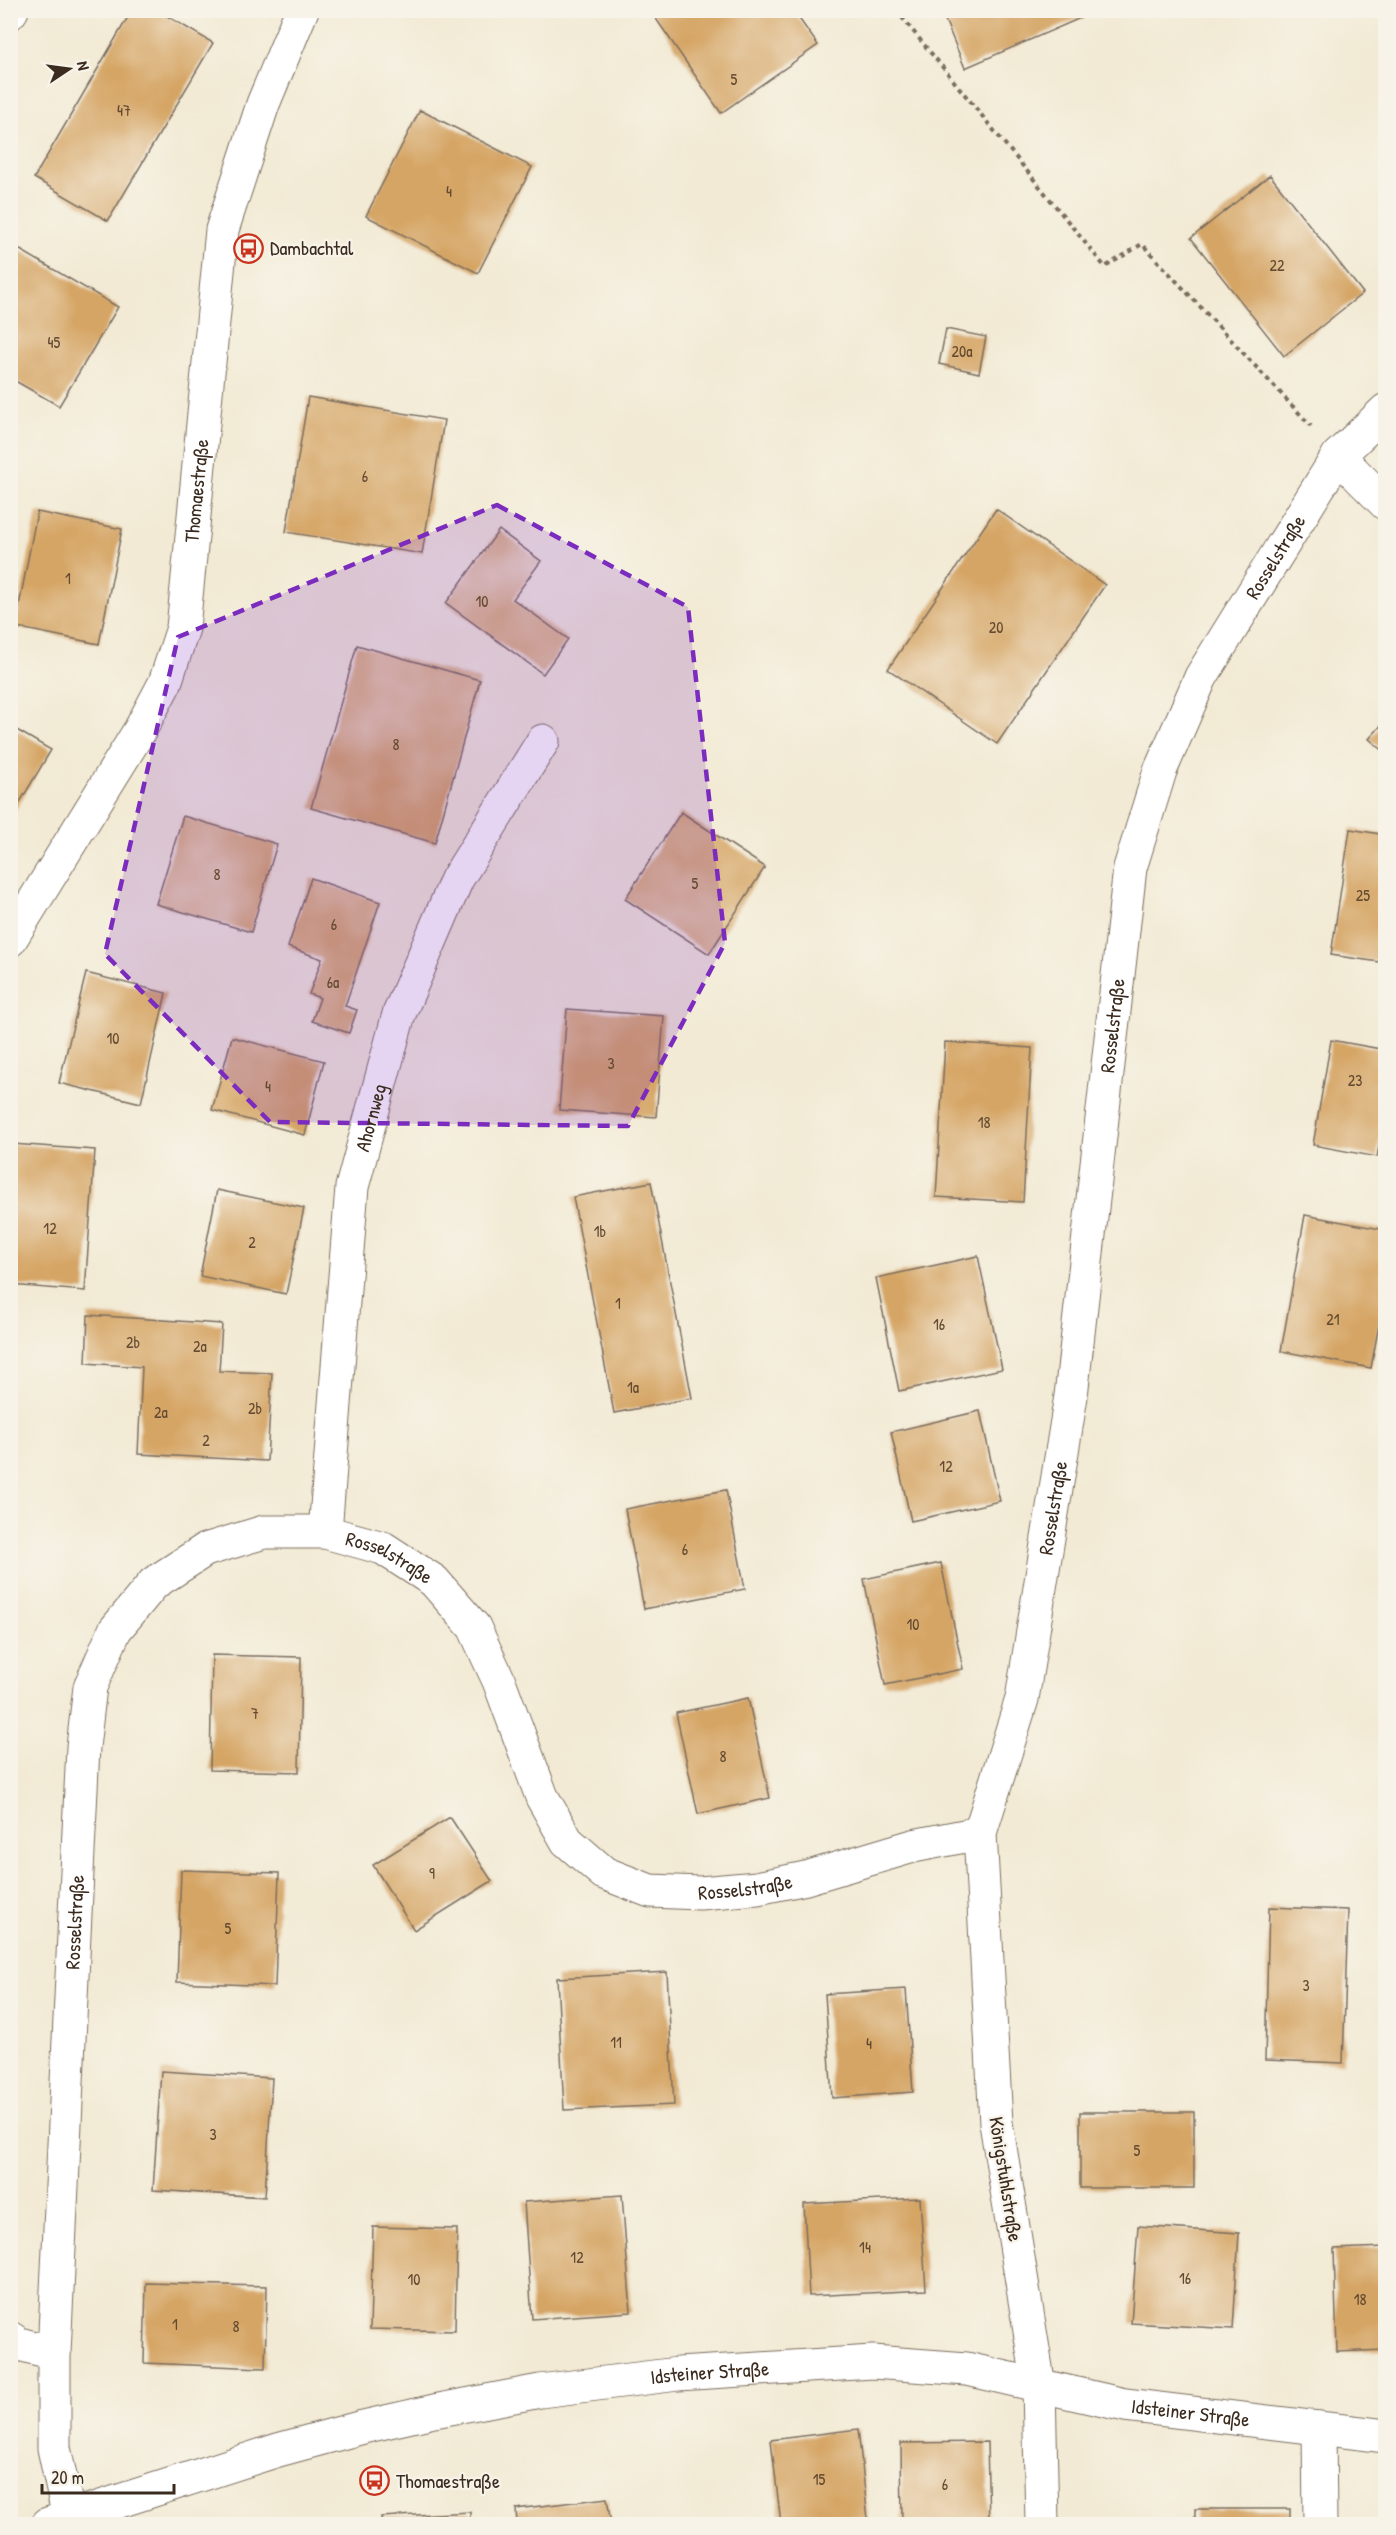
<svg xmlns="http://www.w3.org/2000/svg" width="1396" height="2535" font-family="'Patrick Hand',sans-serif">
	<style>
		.building { fill: #d5a565 }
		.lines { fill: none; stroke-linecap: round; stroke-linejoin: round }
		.minor-casing { stroke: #7b6d5e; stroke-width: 35 }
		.path { stroke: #7b6d5e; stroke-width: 4; stroke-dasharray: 4.5 4.5; stroke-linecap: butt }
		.minor { stroke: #fff; stroke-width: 33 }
		.marked { fill: #7b2cbf; fill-opacity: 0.2; stroke: #7b2cbf; stroke-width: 4.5; stroke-dasharray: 12 8; stroke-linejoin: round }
		.labels { text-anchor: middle; stroke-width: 4.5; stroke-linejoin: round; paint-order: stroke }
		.number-label { font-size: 16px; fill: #624930 }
		.poi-label { font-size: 20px; fill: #3b2a1e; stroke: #f7f3e8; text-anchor: start }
		.street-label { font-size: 20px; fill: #3b2a1e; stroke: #f7f3e8 }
	</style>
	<rect width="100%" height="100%" fill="#f7f3e8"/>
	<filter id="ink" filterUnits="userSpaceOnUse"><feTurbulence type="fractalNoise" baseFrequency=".0167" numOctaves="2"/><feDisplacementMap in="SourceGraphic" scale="12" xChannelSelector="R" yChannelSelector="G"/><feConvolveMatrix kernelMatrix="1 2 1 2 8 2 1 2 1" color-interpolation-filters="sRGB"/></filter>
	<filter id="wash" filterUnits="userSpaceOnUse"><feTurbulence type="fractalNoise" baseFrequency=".008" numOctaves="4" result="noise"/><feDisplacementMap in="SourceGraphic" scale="24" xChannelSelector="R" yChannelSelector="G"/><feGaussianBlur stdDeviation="1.35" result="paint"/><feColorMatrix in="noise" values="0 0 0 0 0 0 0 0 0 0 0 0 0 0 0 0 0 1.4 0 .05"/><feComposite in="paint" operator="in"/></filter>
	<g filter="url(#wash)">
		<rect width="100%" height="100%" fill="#f2ead4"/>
		<g id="blocks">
			<!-- building -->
			<path class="building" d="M132,10H157L213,43L108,221L34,178Z
				M650,10H793L818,45L721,113Z
				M941,10H1099L965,68Z
				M420,110L532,167L478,273L366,216Z
				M1270,175L1363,293L1284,356L1191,238Z
				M10,244L118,307L59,406L10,378Z
				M946,329L986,337L979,373L939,364Z
				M308,397L444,420L422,554L286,532Z
				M996,509L1105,585L997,744L888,669Z
				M37,512L122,529L99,644L15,627Z
				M499,530L541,561L513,599L568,639L543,674L446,603Z
				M357,645L480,680L435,843L311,808Z
				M1386,720V753L1369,739Z
				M10,726L51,750L10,819Z
				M681,812L765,867L709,954L625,899Z
				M183,816L277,844L251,932L156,904Z
				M1350,829L1386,835V963L1331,955Z
				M311,878L380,902L345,1006L357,1010L349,1033L312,1021L320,998L309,994L322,959L288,947Z
				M86,973L166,993L141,1103L59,1083Z
				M567,1009L664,1016L656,1117L559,1110Z
				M232,1037L324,1061L305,1135L212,1110Z
				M1331,1040L1386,1050V1110L1377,1157L1313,1145Z
				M945,1042L1032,1048L1023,1202L936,1197Z
				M12,1144L95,1150L85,1291L10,1285Z
				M651,1182L692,1398L614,1413L573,1197Z
				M217,1190L304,1208L286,1294L200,1276Z
				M1305,1215L1386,1230V1286L1371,1368L1281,1351Z
				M978,1256L1002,1369L899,1391L876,1278Z
				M88,1315L222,1324L219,1371L272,1373L267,1461L138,1454L142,1367L86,1363Z
				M980,1411L1000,1501L911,1521L891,1432Z
				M726,1490L745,1589L644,1609L625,1509Z
				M941,1563L963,1669L885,1685L864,1579Z
				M212,1655L301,1657L299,1772L210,1770Z
				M748,1698L770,1798L698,1814L676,1713Z
				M450,1817L492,1881L414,1930L373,1865Z
				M181,1870L279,1873L275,1986L177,1982Z
				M1269,1907L1348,1910L1343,2063L1265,2060Z
				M667,1972L674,2105L564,2110L557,1978Z
				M906,1989L913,2092L832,2098L825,1994Z
				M161,2071L272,2078L265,2197L153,2190Z
				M1080,2112H1194V2188H1080Z
				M622,2195L631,2312L532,2319L524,2202Z
				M920,2198L926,2290L809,2296L804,2204Z
				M1138,2226L1239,2233L1233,2329L1131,2323Z
				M373,2227L457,2229L455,2331L370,2329Z
				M1386,2247V2350L1337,2352L1334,2249Z
				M146,2283L267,2286L265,2368L144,2363Z
				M858,2429L868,2519L814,2524H781L771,2440Z
				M987,2442L989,2524H902L901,2443Z
				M607,2498L611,2524H517L516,2509Z
				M1195,2509H1290V2524H1195Z
				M470,2512V2524H381V2517Z"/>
		</g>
	</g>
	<g filter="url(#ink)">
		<use href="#blocks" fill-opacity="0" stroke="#7b6d5e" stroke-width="1.5"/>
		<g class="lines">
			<defs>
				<g id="minor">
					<path d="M10,13L12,10"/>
					<path d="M1338,456L1386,504"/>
					<path id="s1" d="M10,940L140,730L165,683L183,628L222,230L263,104L302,10"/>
					<path id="s2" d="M325,1532L352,1187L399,1014L457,879L543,741"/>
					<path d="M10,2338L19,2344L54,2353"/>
					<path d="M1319,2428L1320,2524"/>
					<path id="s3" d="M69,2518L54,2448V2353L83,1747L90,1687L115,1630L154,1583L205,1550L264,1532H325L383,1548L434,1581L474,1627L499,1681L542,1797L567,1841L604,1873L650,1891L700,1893L757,1888L806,1878L913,1846L980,1833"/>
					<path id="s4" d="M48,2524L278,2450L363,2427L434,2411L540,2391L678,2374L873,2362L967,2369L1125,2405L1386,2436"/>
					<path id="s5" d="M1042,2524L1039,2386L996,2123L980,1833L1022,1699L1071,1396L1130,868L1160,771L1201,677L1338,456L1386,410"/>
				</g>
			</defs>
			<!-- minor casing -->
			<use href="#minor" class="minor-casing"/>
			<!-- path -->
			<path class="path" d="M896,10L1105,267L1142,244L1311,426"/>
			<!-- minor -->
			<use href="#minor" class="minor"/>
		</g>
	</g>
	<!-- marked area -->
	<path class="marked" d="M497,505L688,607L725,943L628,1126L270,1122L105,954L178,637Z"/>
	<!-- icons -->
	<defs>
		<symbol id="bus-ring" viewBox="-11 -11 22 22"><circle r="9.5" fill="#f7f3e8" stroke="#c8321e" stroke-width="1.5"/><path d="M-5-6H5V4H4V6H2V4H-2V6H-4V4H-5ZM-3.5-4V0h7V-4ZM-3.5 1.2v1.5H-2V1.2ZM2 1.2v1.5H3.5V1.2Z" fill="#c8321e"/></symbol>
	</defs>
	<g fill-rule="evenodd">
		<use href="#bus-ring" x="232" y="232" width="33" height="33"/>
		<use href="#bus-ring" x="358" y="2464" width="33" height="33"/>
	</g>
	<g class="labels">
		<!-- number labels -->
		<g class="number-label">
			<text x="734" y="85">5</text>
			<text x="124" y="116">47</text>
			<text x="449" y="197">4</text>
			<text x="1277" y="271">22</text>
			<text x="54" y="348">45</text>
			<text x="962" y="357">20a</text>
			<text x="365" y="482">6</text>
			<text x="68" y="584">1</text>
			<text x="482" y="607">10</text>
			<text x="996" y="633">20</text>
			<text x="396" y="750">8</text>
			<text x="217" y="880">8</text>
			<text x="695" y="889">5</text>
			<text x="1363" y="901">25</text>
			<text x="334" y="930">6</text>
			<text x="333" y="988">6a</text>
			<text x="113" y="1044">10</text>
			<text x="611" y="1069">3</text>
			<text x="1355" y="1086">23</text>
			<text x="268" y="1092">4</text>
			<text x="984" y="1128">18</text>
			<text x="50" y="1234">12</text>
			<text x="600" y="1237">1b</text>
			<text x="252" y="1248">2</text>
			<text x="618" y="1309">1</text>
			<text x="1333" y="1325">21</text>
			<text x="939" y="1330">16</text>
			<text x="133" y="1348">2b</text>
			<text x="200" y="1352">2a</text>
			<text x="633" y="1393">1a</text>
			<text x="255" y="1414">2b</text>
			<text x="161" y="1418">2a</text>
			<text x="206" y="1446">2</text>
			<text x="946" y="1472">12</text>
			<text x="685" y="1555">6</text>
			<text x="913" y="1630">10</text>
			<text x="255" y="1719">7</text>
			<text x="723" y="1762">8</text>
			<text x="432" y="1879">9</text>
			<text x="228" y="1934">5</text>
			<text x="1306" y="1991">3</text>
			<text x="616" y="2048">11</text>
			<text x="869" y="2049">4</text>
			<text x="213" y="2140">3</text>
			<text x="1137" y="2156">5</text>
			<text x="865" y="2253">14</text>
			<text x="577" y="2263">12</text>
			<text x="1185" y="2284">16</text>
			<text x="414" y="2285">10</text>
			<text x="1360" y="2305">18</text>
			<text x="175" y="2330">1</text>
			<text x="236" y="2332">8</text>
			<text x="819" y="2485">15</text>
			<text x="945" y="2490">6</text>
		</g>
		<!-- poi labels -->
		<g class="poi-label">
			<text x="270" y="255">Dambachtal</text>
			<text x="396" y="2488">Thomaestraße</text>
		</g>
		<!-- street labels -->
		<g class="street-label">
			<text dy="7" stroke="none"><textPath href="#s1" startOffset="496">Thomaestraße</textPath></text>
			<text dy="7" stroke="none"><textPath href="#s5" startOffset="2019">Rosselstraße</textPath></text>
			<text dy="7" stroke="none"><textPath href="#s5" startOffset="1515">Rosselstraße</textPath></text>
			<text dy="7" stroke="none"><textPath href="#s2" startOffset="418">Ahornweg</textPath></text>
			<text dy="7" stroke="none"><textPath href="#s5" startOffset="1029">Rosselstraße</textPath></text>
			<text dy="7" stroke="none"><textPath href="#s3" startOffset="1210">Rosselstraße</textPath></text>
			<text dy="7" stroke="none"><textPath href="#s3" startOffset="1750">Rosselstraße</textPath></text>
			<text dy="7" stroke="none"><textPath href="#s3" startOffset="598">Rosselstraße</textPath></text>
			<text transform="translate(1006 2179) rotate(81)" y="7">Königstuhlstraße</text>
			<text dy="7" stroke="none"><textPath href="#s4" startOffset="681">Idsteiner Straße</textPath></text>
			<text dy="7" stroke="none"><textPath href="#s4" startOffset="1167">Idsteiner Straße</textPath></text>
		</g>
	</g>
	<!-- margin -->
	<rect width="1396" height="2535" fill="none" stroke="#f7f3e8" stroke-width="36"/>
	<!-- north arrow -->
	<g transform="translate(69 69) rotate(77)" stroke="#f7f3e8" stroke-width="4.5" paint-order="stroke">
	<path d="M0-4.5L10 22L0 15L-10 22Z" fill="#3b2a1e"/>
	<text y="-9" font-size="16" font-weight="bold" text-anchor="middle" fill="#3b2a1e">N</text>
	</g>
	<!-- scale -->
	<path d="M42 2484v9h132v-9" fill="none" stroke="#3b2a1e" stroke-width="3"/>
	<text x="51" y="2484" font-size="18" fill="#3b2a1e" stroke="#f7f3e8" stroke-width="4.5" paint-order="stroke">20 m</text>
</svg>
